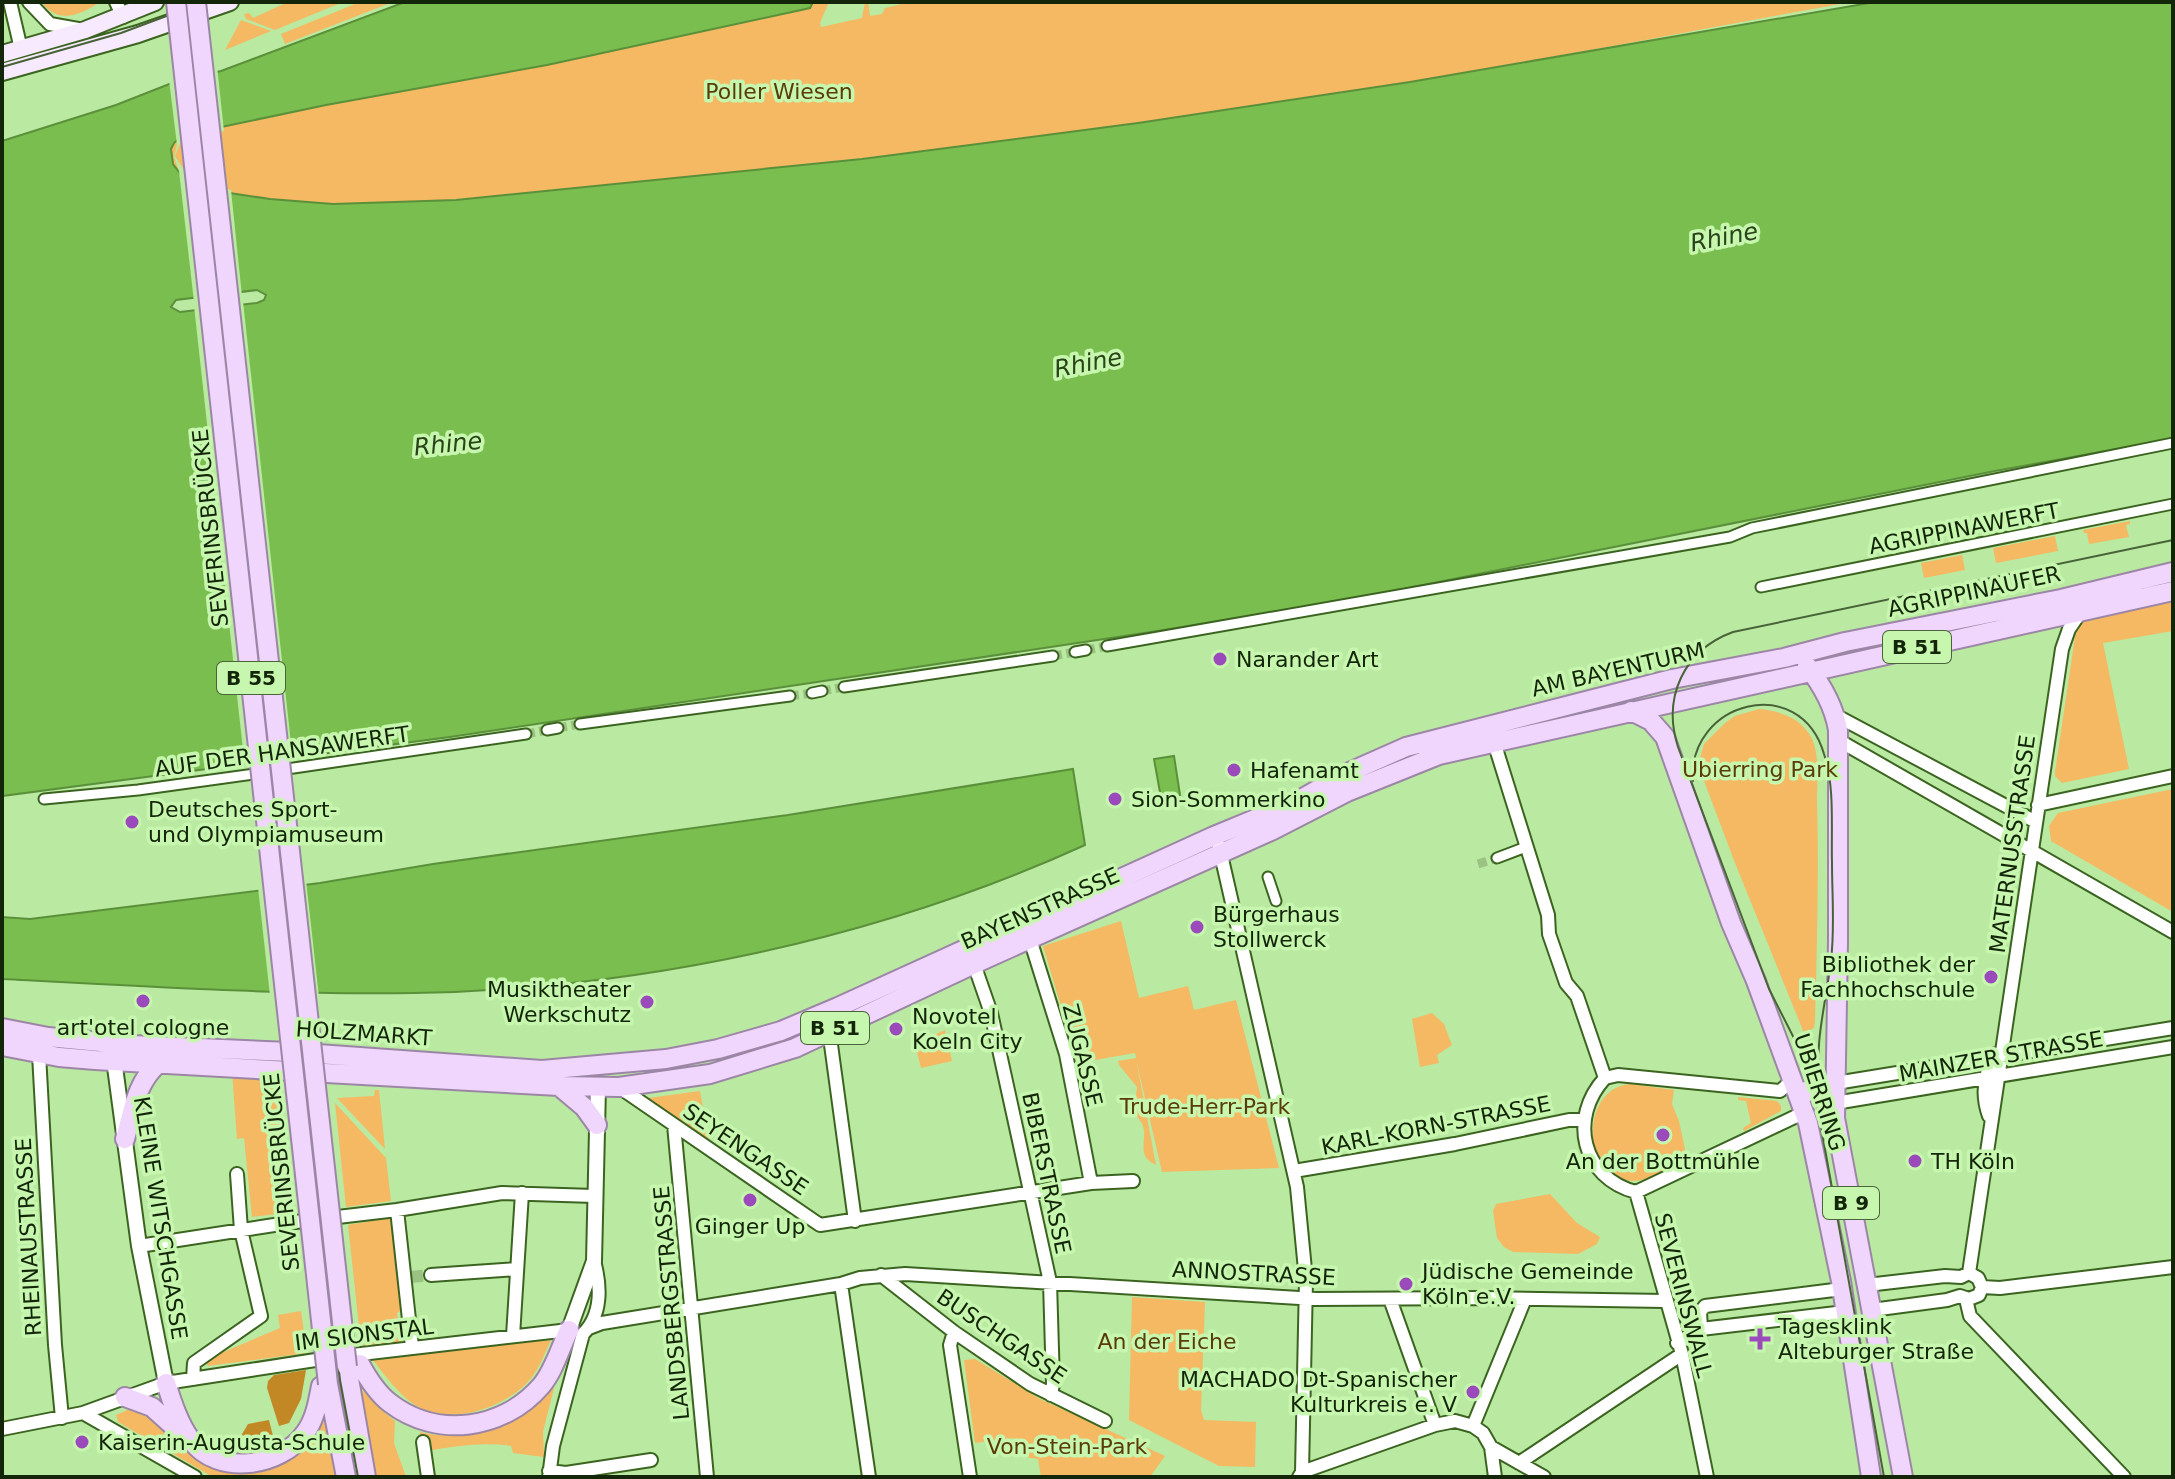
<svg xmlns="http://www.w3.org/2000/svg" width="2175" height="1479" font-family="'DejaVu Sans',sans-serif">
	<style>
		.green { fill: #f4b962 }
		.forest { fill: #c28826 }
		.water { fill: #7abe4f; stroke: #5b903a; stroke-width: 2; fill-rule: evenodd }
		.pier { fill: #bae9a1 }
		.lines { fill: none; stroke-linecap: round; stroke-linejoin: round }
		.pedestrian-tunnel { stroke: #99c283; stroke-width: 9; stroke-dasharray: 9 4.5; stroke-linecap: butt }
		.minor-tunnel { stroke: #99c283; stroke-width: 12; stroke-dasharray: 12 6; stroke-linecap: butt }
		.pedestrian-casing { stroke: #3c6421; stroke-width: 13 }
		.minor-casing { stroke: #3c6421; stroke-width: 16 }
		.tertiary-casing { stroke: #3c6421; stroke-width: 18 }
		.secondary-casing { stroke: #3c6421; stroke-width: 20 }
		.primary-casing { stroke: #9c86a6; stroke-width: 22 }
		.pedestrian { stroke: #fff; stroke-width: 9 }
		.minor { stroke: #fff; stroke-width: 12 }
		.tertiary { stroke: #fff; stroke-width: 14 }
		.secondary { stroke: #f8eafe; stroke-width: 16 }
		.primary { stroke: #f0d6fc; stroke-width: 18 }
		.tram { stroke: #486338; stroke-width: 2 }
		.primary-bridge-casing { stroke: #9c86a6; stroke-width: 22; stroke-linecap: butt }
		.primary-bridge { stroke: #f0d6fc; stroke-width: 18 }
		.poi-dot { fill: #9a4aba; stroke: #c7f6ae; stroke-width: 3 }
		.labels { text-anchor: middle; stroke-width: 7; stroke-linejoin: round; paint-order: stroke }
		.shield { fill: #c7f6ae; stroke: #4a643a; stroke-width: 2 }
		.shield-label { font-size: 20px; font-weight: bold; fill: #142609 }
		.park-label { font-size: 22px; fill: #5a3c08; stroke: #c7f6ae }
		.street-label { font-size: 22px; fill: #142609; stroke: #c7f6ae }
		.poi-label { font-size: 22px; fill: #142609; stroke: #c7f6ae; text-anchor: start }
		.water-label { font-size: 24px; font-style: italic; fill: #294418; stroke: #c7f6ae }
	</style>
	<rect width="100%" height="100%" fill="#bae9a1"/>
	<!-- green -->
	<path class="green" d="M42,2H100C81,15 57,25 42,2Z
		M288,2H343L275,30L246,19L244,14L249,13L253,18Z
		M360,2H393L285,44L281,34Z
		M813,2H829L820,23L821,27L862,18L865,2H868L870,16L882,14L885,8L910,2H1851C1719,26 1588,51 1456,74C1227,114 995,144 764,169C686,177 608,185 530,192C472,198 414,204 356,204C322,204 174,202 171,156C170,146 175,141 183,135L326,105L547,65L810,8Z
		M241,20L271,31L225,50Z
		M2130,521V524L2126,525L2129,537L2089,544L2087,533H2084L2083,530Z
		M2055,536L2058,551L1996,563L1993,548Z
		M1962,555L1965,570L1924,578L1921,563Z
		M2173,601V631L2103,643L2129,769L2062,783L2055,776V772L2076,630L2081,620Z
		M1759,709C1780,711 1801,718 1811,737C1820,753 1817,781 1817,798C1819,873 1817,946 1815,1021L1814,1028L1804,1033L1735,863L1698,765L1704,744L1725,723L1735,716Z
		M2173,789V912L2051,841L2049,826L2058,813Z
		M1121,921L1139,998L1188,986L1194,1010L1236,1000L1279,1168L1162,1172L1136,1059L1156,1165C1138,1156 1145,1147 1144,1130C1143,1123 1138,1118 1134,1112L1137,1087L1119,1065L1118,1061L1136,1058L1135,1053L1078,1063L1043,946Z
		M1432,1013L1444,1024L1452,1045L1437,1055L1439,1063L1420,1067L1412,1019Z
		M945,1030L952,1061L921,1068L915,1044Z
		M232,1072L277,1078L280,1133L275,1134L285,1213L252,1217L244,1138L237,1139Z
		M1630,1084L1674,1090L1672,1104L1679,1121L1687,1159C1671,1168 1653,1180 1634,1181C1582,1181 1578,1089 1630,1084Z
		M375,1090H379L385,1149L337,1098L374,1096Z
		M700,1091L709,1141L641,1099Z
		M1738,1097L1777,1101L1781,1106V1111L1744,1131L1743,1128L1751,1123L1746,1101L1738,1100Z
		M335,1103L386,1158L391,1201L346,1207Z
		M1550,1194L1577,1223L1600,1237L1597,1244L1578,1254L1513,1252L1504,1247L1497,1238L1493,1211L1496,1204Z
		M389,1218L393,1223L402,1310L397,1313L398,1319L406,1321L407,1330L359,1326L348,1225Z
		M1132,1297L1205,1302L1201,1410L1204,1420L1256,1422L1255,1467L1219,1466L1129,1420Z
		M301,1311L307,1353L208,1366L205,1360L280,1328L278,1315Z
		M359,1331L407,1333L408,1344L365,1348Z
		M551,1340C544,1355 538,1372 526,1384C500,1409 449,1426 415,1405C398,1394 385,1375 372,1359Z
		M975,1359L1040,1399L1165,1456L1150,1477H1041L1038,1459L1019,1456L1013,1438L975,1443L964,1360Z
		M354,1381L380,1409L395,1421L394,1443L406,1477H374Z
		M550,1381L555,1384L543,1432L544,1457L513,1453L511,1446C483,1442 456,1446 428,1451L426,1439L420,1437V1432C451,1440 487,1435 514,1418C528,1409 539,1393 550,1381Z
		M139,1405L187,1446L276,1461L325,1410L338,1477H213L118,1422L116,1415Z"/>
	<!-- forest -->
	<path class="forest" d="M306,1370L301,1399L289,1423L279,1426L267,1388L268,1381L274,1375Z
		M269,1420L274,1440L253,1448H234L248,1424Z"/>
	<!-- water -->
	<path class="water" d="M405,2H813L810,8L547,65L326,105L183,135L174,143L171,149L173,164L183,177L223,192L270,199L333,204L456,200L862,159L1138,123L1410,82L1875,2H2173V439L1995,471L1358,598L1164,630L450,737L2,796V141L116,105L177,81L221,71ZM257,290L266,295L264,300L257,303L180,312L171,307L176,300Z
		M1174,756L1180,795L1161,798L1154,759Z
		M1073,769L1085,845C879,939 641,989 414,993C276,995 139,986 2,979V917L30,919L320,883L433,864L788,815Z"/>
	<!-- pier -->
	<path class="pier" d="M217,66L224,131L181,141L175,156L186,173L207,183L231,190L242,296L194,302L179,171L174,157L177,145L169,80Z
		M243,301L293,762L245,768L194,306Z
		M306,880L319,997L270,996L258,887Z"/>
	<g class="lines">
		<!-- pedestrian-tunnel -->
		<path class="pedestrian-tunnel" d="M1086,650L1107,646
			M1053,656L1075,652
			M822,691L844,687
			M790,696L812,693
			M558,728L580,724
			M526,734L547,730
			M1478,864L1497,858"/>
		<!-- minor-tunnel -->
		<path class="minor-tunnel" d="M411,1277L431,1275"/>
		<defs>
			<path id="pedestrian" d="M1761,587L2173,504
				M1107,646L1730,537L1752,528L2173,443
				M1075,652L1086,650
				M844,687L1053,656
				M812,693L822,691
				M580,724L790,696
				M547,730L558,728
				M280,770L526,734
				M44,799L138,790L261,773
				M1497,858L1526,847
				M1268,877L1276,901"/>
			<path id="minor" d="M10,2L21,49
				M29,2L50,24L78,29
				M116,2L123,17
				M1835,715L2036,822
				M1838,740L2173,932
				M1494,742L1548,915L1549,934L1566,983L1577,996L1605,1078
				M2038,805L2173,776
				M1219,846L1297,1187L1306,1280L1302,1472L1299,1477
				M1030,939L1066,1054L1091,1183
				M974,964L991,1013L1050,1282L1053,1384L1051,1395
				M829,1030L855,1221
				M39,1054L55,1345L62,1418
				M1605,1078L1618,1075L1780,1091L1793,1080
				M1605,1078C1568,1118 1582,1178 1636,1192
				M1836,1083L2173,1028
				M619,1087L820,1225L1091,1183L1133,1181
				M1835,1103L2173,1047
				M1989,1116C1981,1094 1984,1074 1995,1054
				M674,1125L707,1477
				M1294,1171L1455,1144L1569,1120H1585
				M1636,1192L1682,1354L1707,1477
				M1636,1192L1805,1112
				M397,1210L412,1347
				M139,1246L287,1223L397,1210L502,1193L594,1196
				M1969,1273L2062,649L2069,629L2082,610
				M431,1275L517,1269
				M881,1275L954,1332L1030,1384L1105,1421
				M841,1284L869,1477
				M1867,1285L1945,1276L1961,1277L1969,1273L1978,1278L1982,1287L1979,1295L1969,1299L1960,1296L1947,1300L1872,1310
				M1982,1287L2000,1288L2173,1267
				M1390,1299L1435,1425
				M1966,1299L1970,1316L2124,1477
				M589,1328L602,1323L841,1284L860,1278L905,1274L1316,1299L1483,1298L1665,1301
				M1701,1329L1700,1312L1705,1306L1842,1289
				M954,1332L950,1345L970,1477
				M513,1336L522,1193
				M1677,1343L1701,1329L1845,1312
				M193,1379L194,1363L261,1316L241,1230L237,1174
				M83,1413L195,1477
				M1473,1426L1525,1299
				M2,1429L83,1413L166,1383L335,1357L569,1330
				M423,1442L428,1477
				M1491,1447L1495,1477
				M1519,1463L1682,1354
				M549,1471L566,1473L651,1460
				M1302,1472L1435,1425L1455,1421L1473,1426L1483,1433L1491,1447L1544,1477
				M549,1477L553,1446L583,1334C602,1315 601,1286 594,1261"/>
			<path id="tertiary" d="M113,1052L139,1246L166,1383
				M569,1330L594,1261L598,1087"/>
			<path id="secondary" d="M2,54L85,30L155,2
				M2,72L138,34L230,2"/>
			<path id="primary" d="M1807,666C1822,685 1834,706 1838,730V941L1835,1118L1903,1477
				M1631,711L1651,721L1665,737L1731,923L1756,981L1808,1123L1841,1281L1871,1477
				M2,1028L48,1037L132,1045L290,1052L542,1070L666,1059L718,1049L781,1031L838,1007L1214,836L1294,803L1345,774L1406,747L1672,679L1784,658L1845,642L2061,599L2173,572
				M2,1046L59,1057L95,1060L559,1086L619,1087L710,1074L795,1048L974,964L1273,830L1347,792L1439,755L2173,591
				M559,1086L584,1107L597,1125
				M1800,1099L1806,1091L1836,1083
				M125,1139C133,1111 136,1082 159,1063
				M360,1364C367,1377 378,1394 390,1403C437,1439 503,1430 541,1386C554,1371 560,1348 569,1330
				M347,1367L366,1477
				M166,1383C172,1402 179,1424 191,1440C217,1477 281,1467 305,1433C315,1420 318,1402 321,1386
				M328,1384L346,1477
				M125,1397L152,1407L182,1434"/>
		</defs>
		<!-- pedestrian casing -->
		<use href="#pedestrian" class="pedestrian-casing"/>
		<!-- minor casing -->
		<use href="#minor" class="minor-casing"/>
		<!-- tertiary casing -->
		<use href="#tertiary" class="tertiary-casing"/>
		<!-- secondary casing -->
		<use href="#secondary" class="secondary-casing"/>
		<!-- primary casing -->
		<use href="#primary" class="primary-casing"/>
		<!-- pedestrian -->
		<use href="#pedestrian" class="pedestrian"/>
		<!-- minor -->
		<use href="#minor" class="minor"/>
		<!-- tertiary -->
		<use href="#tertiary" class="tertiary"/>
		<!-- secondary -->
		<use href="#secondary" class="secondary"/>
		<!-- primary -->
		<use href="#primary" class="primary"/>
		<!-- tram -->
		<path class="tram" d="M187,2L340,1380L358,1477
			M2,67L121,33L204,2
			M1693,781C1687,702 1800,671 1824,754C1835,787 1831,827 1832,863C1832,895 1835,928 1831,960C1826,1005 1814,1040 1820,1087
			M1884,1477L1814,1088L1801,1052L1769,989L1678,747C1662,697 1684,650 1733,632L2173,540"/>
		<defs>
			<path id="primary-bridge" d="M176,2L328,1384
				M196,2L347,1367"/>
		</defs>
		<!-- primary-bridge casing -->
		<use href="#primary-bridge" class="primary-bridge-casing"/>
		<!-- primary-bridge -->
		<use href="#primary-bridge" class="primary-bridge"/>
	</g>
	<!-- markers -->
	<g class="poi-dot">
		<circle cx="1220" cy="659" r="8"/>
		<circle cx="1234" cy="770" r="8"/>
		<circle cx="1115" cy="799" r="8"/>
		<circle cx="132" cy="822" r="8"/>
		<circle cx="1197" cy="927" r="8"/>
		<circle cx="1991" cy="977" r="8"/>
		<circle cx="143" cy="1001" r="8"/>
		<circle cx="647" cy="1002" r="8"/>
		<circle cx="896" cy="1029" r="8"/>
		<circle cx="1663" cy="1135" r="8"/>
		<circle cx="1915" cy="1161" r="8"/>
		<circle cx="750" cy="1200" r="8"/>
		<circle cx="1406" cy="1284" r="8"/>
		<path d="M1756 1327h8v8h8v8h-8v8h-8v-8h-8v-8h8z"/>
		<circle cx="1473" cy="1392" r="8"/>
		<circle cx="82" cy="1442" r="8"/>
	</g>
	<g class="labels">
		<!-- shield labels -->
		<g class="shield">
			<rect x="1883" y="631" width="68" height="32" rx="6"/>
			<rect x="217" y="662" width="68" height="32" rx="6"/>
			<rect x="801" y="1012" width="68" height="32" rx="6"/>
			<rect x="1823" y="1187" width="56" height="32" rx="6"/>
		</g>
		<g class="shield-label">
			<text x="1917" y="654">B 51</text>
			<text x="251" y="685">B 55</text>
			<text x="835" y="1035">B 51</text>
			<text x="1851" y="1210">B 9</text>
		</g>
		<!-- park labels -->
		<g class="park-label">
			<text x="779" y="99">Poller Wiesen</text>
			<text x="1760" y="777">Ubierring Park</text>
			<text x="1205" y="1114">Trude-Herr-Park</text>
			<text x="1167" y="1349">An der Eiche</text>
			<text x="1067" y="1454">Von-Stein-Park</text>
		</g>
		<!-- street labels -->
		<g class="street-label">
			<text transform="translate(210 528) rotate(-96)" y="8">SEVERINSBRÜCKE</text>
			<text transform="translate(1964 528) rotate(-11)" y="8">AGRIPPINAWERFT</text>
			<text transform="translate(1974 591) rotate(-12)" y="8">AGRIPPINAUFER</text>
			<text transform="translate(1618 669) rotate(-13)" y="8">AM BAYENTURM</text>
			<text transform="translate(282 751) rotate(-8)" y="8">AUF DER HANSAWERFT</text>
			<text transform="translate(2012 844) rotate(-82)" y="8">MATERNUSSTRASSE</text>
			<text transform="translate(1040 908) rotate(-24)" y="8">BAYENSTRASSE</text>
			<text transform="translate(364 1033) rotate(4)" y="8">HOLZMARKT</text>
			<text transform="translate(1083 1055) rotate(76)" y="8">ZUGASSE</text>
			<text transform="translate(2001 1056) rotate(-10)" y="8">MAINZER STRASSE</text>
			<text transform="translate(1820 1092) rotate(72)" y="8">UBIERRING</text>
			<text transform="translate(1436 1125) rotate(-11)" y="8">KARL-KORN-STRASSE</text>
			<text transform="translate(746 1149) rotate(34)" y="8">SEYENGASSE</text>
			<text transform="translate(281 1172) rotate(-96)" y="8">SEVERINSBRÜCKE</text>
			<text transform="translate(1047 1173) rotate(78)" y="8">BIBERSTRASSE</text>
			<text transform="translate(161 1218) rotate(81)" y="8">KLEINE WITSCHGASSE</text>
			<text transform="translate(28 1237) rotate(-93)" y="8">RHEINAUSTRASSE</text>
			<text transform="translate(1254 1273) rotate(3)" y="8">ANNOSTRASSE</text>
			<text transform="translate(1684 1295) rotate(75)" y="8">SEVERINSWALL</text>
			<text transform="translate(671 1303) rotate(-95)" y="8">LANDSBERGSTRASSE</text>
			<text transform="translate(364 1334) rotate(-7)" y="8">IM SIONSTAL</text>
			<text transform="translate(1002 1336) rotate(34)" y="8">BUSCHGASSE</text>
		</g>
		<!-- poi labels -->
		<g class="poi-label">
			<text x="1236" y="667">Narander Art</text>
			<text x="1250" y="778">Hafenamt</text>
			<text x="1131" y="807">Sion-Sommerkino</text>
			<text x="148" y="817">Deutsches Sport-<tspan x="148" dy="25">und Olympiamuseum</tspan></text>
			<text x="1213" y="922">Bürgerhaus<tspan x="1213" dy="25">Stollwerck</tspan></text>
			<text x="1975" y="972" text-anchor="end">Bibliothek der<tspan x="1975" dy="25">Fachhochschule</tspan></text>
			<text x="631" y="997" text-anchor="end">Musiktheater<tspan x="631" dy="25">Werkschutz</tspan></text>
			<text x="912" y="1024">Novotel<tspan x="912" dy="25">Koeln City</tspan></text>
			<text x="143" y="1035" text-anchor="middle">art'otel cologne</text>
			<text x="1663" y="1169" text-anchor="middle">An der Bottmühle</text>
			<text x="1931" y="1169">TH Köln</text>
			<text x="750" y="1234" text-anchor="middle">Ginger Up</text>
			<text x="1422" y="1279">Jüdische Gemeinde<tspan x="1422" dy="25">Köln e.V.</tspan></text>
			<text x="1778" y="1334">Tagesklink<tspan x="1778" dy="25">Alteburger Straße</tspan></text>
			<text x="1457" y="1387" text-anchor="end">MACHADO Dt-Spanischer<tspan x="1457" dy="25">Kulturkreis e. V</tspan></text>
			<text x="98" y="1450">Kaiserin-Augusta-Schule</text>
		</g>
		<!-- water labels -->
		<g class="water-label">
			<text transform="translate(1724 237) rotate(-11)" y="8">Rhine</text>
			<text transform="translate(1088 363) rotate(-11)" y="8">Rhine</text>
			<text transform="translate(448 444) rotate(-6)" y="8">Rhine</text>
		</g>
	</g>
	<!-- border -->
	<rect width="2175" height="1479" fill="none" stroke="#142609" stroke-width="8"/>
</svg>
